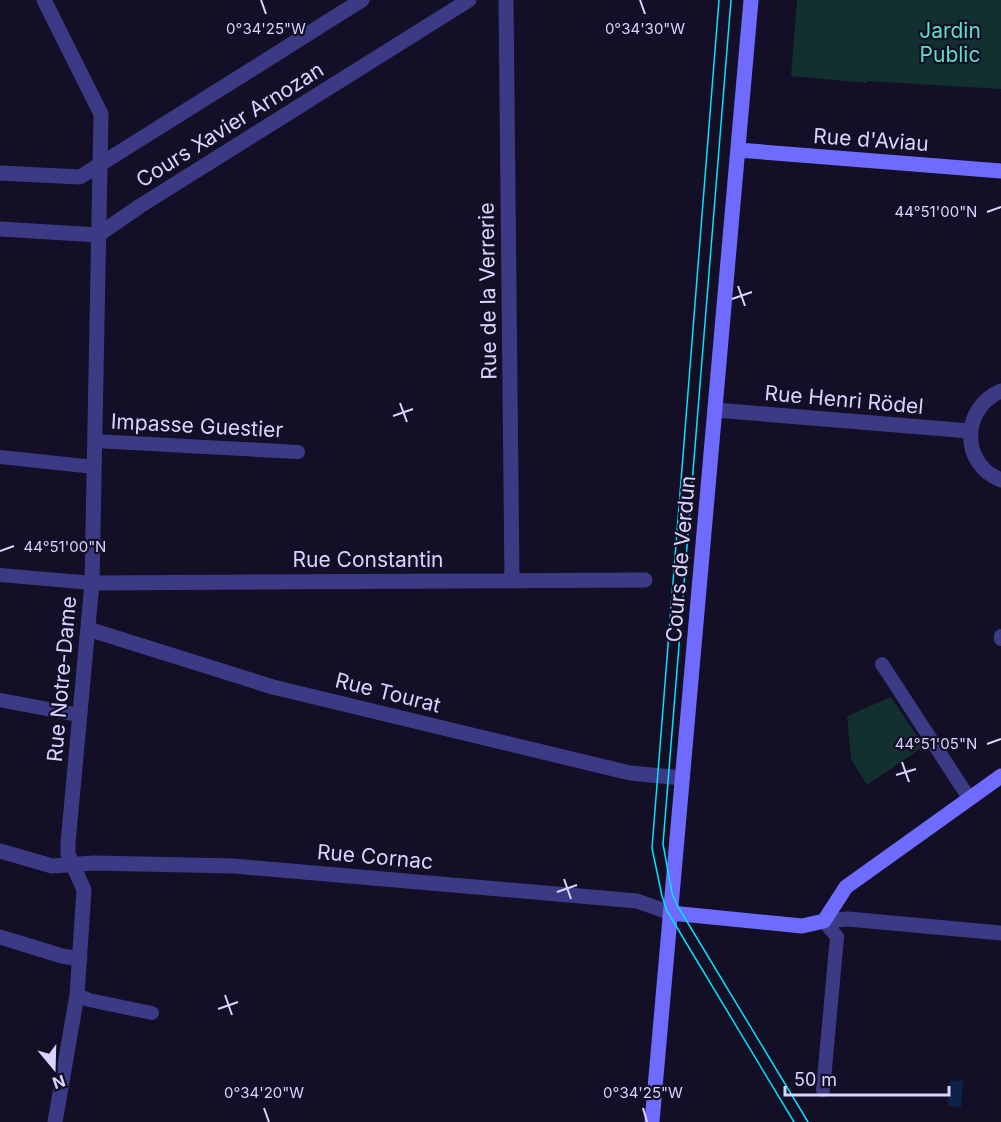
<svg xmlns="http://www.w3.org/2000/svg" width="1001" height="1122" font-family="Inter,sans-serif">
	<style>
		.green { fill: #12302f }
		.water { fill: #0c2248 }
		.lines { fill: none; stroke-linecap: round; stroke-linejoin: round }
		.lane { stroke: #3d3a85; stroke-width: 14 }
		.street { stroke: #3d3a85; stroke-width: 15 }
		.secondary { stroke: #6f6bff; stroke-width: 15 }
		.tram { stroke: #00e5ff; stroke-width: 1.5 }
		.ticks { fill: none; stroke: #d9d4ff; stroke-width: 2 }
		.labels { text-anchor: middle; stroke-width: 4.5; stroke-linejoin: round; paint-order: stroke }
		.park-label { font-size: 21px; fill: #5fe0c0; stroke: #130f26 }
		.street-label { font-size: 21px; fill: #d9d4ff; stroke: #130f26 }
		.ticks-label { font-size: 15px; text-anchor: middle; fill: #d9d4ff; stroke: #130f26; stroke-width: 4.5; stroke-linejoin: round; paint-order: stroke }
	</style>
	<rect width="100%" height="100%" fill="#130f26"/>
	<!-- green -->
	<path class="green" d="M797,0H1001V89L867,81V83L791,76Z
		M891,697L924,746L867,785L851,759L847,716Z"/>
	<!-- water -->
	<path class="water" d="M950,1080L963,1081L961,1107L948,1106Z"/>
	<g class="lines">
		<!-- lane -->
		<path class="lane" d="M95,441L298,452
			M0,457L94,467
			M0,575L92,583
			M1001,639V636
			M882,664L969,798
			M0,700L79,715
			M77,995L89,1000L152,1013
			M823,1090L837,937L824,921"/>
		<!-- street -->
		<path class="street" d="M44,0L101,114L92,583L68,843V854L84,890L77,995L55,1122
			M506,0L512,581
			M0,173L80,177L362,0
			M0,229L98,235L140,206L469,0
			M1001,391C961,408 960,464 1001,480
			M715,410L970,431
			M92,583L645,580
			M88,629L273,687L630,773L682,778
			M0,851L52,866L94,863L234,866L637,901L671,913
			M824,921L848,919L1001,933
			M0,937L62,956L80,959"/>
		<!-- secondary -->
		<path class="secondary" d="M738,150L1001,171
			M671,913L802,926L824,921L846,887L1001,776
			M652,1122L751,0"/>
		<!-- tram -->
		<path class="tram" d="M719,0L652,848L662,896L667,911L794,1122
			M731,0L663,844L672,893L677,905L808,1122"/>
	</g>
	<!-- ticks -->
	<path class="ticks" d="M261,0L266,14M640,0L645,14M987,212L1001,207M738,286L745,306M732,299L752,292M400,403L407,422M393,416L413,409M0,551L14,546M987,744L1001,739M902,762L909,782M896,775L916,769M564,879L571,899M557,892L577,885M225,995L232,1015M218,1009L238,1002M264,1108L269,1122M643,1108L647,1122"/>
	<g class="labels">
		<!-- park labels -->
		<g class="park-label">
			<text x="950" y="38">Jardin<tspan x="950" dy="24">Public</tspan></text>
		</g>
		<!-- street labels -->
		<g class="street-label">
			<text transform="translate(230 125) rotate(-32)" y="7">Cours Xavier Arnozan</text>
			<text transform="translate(871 140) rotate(4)" y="7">Rue d'Aviau</text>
			<text transform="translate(488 291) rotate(-91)" y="7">Rue de la Verrerie</text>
			<text transform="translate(844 400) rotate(5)" y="7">Rue Henri Rödel</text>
			<text transform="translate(197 426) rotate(3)" y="7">Impasse Guestier</text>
			<text transform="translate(681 559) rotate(-85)" y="7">Cours de Verdun</text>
			<text x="368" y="567">Rue Constantin</text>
			<text transform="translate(62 679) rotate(-85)" y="7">Rue Notre-Dame</text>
			<text transform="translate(388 693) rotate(14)" y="7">Rue Tourat</text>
			<text transform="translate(375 857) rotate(5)" y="7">Rue Cornac</text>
		</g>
	</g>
	<g class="ticks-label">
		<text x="266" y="34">0°34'25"W</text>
		<text x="645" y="34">0°34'30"W</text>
		<text x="936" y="217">44°51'00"N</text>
		<text x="65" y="552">44°51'00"N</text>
		<text x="936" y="749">44°51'05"N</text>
		<text x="264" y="1098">0°34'20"W</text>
		<text x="643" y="1098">0°34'25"W</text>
	</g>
	<!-- north arrow -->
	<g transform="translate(54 1068) rotate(161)" stroke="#130f26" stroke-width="4.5" paint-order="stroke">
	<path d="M0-4.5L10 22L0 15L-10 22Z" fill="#d9d4ff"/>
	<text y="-9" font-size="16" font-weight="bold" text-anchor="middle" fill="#d9d4ff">N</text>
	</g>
	<!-- scale -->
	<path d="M785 1086v9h164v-9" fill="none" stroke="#d9d4ff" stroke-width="3"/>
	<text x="794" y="1086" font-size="18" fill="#d9d4ff" stroke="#130f26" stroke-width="4.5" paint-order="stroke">50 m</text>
</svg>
